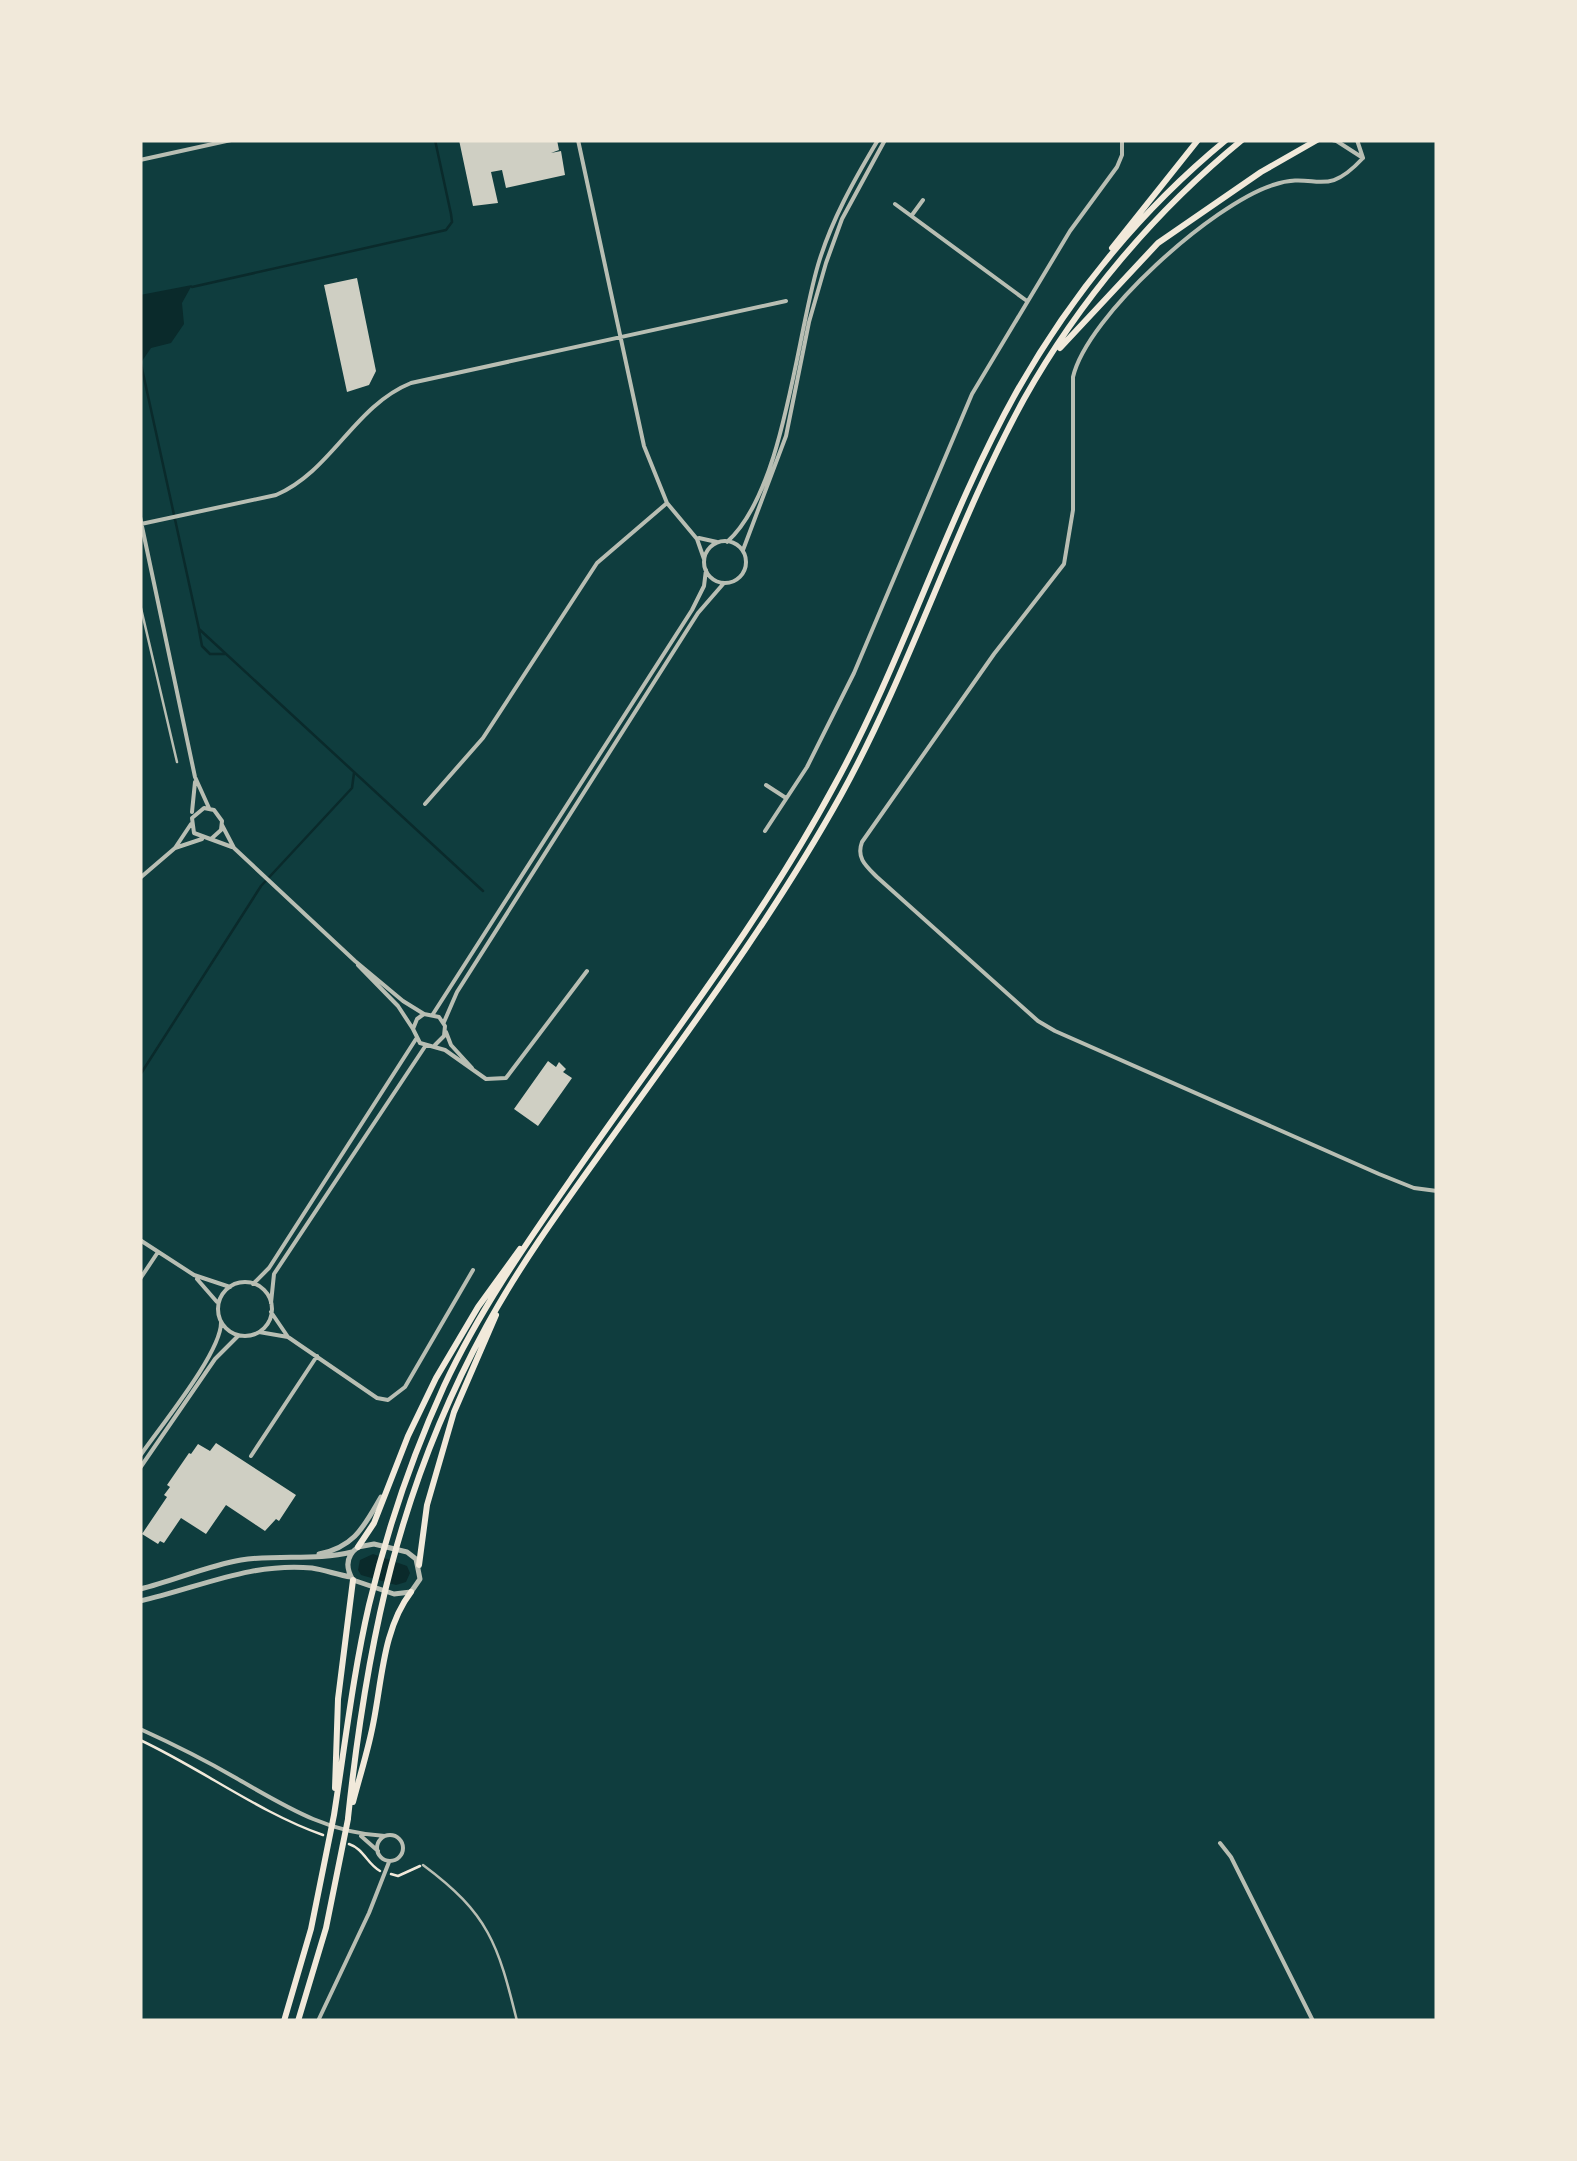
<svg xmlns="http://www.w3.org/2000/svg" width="1577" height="2161" font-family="Literata,serif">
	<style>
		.water { fill: #0a2a2b }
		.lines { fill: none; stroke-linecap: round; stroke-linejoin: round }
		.stream { stroke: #0a2a2b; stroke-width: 2.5 }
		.building { fill: #cfcfc3 }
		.path { stroke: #f1e9da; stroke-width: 2.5 }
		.service { stroke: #b8beb3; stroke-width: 2.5 }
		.minor { stroke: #b8beb3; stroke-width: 4 }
		.tertiary { stroke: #b8beb3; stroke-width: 5 }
		.trunk { stroke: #f1e9da; stroke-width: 6 }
	</style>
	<rect width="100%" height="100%" fill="#0f3d3e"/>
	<!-- water -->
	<path class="water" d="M192,285L182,303L184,324L171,343L151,348L140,364V295Z
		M373,1554L407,1566L410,1573L406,1582L396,1585L361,1575L358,1570L360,1560Z"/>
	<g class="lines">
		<!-- stream -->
		<path class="stream" d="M192,287L446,230L452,222L451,214L435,140
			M141,364L199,629L483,891
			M199,630L202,646L210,654H225
			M140,1075L261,886L352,788L354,773"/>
	</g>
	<!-- building -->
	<path class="building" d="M459,140H557L559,150L551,153L561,151L565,175L506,188L502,170L491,172L498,203L473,206Z
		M357,278L376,371L369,385L347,392L324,285Z
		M548,1061L556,1067L559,1062L566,1069L563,1072L572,1078L538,1126L514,1109Z
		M216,1443L296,1495L279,1521L276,1519L265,1531L226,1505L206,1534L181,1518L164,1543L160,1541L158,1544L142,1534L167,1497L164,1495L170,1487L167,1485L189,1453L191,1454L198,1444L210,1451Z"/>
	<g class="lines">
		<!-- path -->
		<path class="path" d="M140,1740C202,1769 260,1813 323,1835
			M349,1844C364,1849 367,1864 380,1871
			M391,1874L398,1876L420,1866"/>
		<!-- service -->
		<path class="service" d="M140,604L177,762
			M423,1865C489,1914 498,1944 517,2021"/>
		<!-- minor -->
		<path class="minor" d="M578,140L644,446L667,503L697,539L704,559
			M1335,140L1363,158
			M1357,140L1363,158
			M1363,158C1323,201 1317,170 1273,185C1213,204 1087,316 1073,377V510L1064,564L994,654L862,842C856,858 866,866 877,877L1038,1021L1055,1031L1379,1174L1414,1188L1437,1191
			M140,160L231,140
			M895,204L1027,301
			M912,215L923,200
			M140,517L195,777L209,808
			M141,524L276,495C332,471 354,406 411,383L786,301
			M699,538L717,542
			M704 562a21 21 0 1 1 42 0a21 21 0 1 1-42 0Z
			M727,542C784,491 796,339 818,265C831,221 854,180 878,140
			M743,550L786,436L809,322L826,263L842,219L885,140
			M766,785L786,798
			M425,804L483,738L597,563L667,503
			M192,812L195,782
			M222,825L234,848L355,961L403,1001L424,1014
			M765,831L807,767L854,673L972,394L1070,231L1117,167L1122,155V140
			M211,839L221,830L222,821L214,810L204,808L192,818L194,833L232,847
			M175,848L202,839
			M140,878L175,848L191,824
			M358,965L398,1006L413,1029
			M433,1014L692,610L704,586L706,570
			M444,1022L457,992L698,613L724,583
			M446,1032L451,1045L472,1068
			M435,1045L444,1036L445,1026L439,1017L424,1014L417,1019L413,1029L420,1043L445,1050L486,1079L506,1078L587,971
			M140,1240L194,1275L230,1287
			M140,1279L158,1252
			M197,1279L217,1302
			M218 1309a27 27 0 1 1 54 0a27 27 0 1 1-54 0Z
			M253,1284L269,1268L416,1039
			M271,1303L274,1274L426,1045
			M271,1312L288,1337L377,1398L388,1400L405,1387L473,1270
			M259,1332L288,1337
			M140,1456C159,1428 222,1352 221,1322
			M251,1456L317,1356
			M140,1468L215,1359L238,1336
			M140,1729C173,1744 205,1760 236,1778C285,1806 327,1833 385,1836
			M377 1848a13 13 0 1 1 26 0a13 13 0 1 1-26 0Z
			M361,1836L378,1851
			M1220,1843L1231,1857L1313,2021
			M318,2021L369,1913L389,1862"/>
		<!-- tertiary -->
		<path class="tertiary" d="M1334,140H1340
			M374,1544L407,1552L416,1559L420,1579L411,1592L394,1594L353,1580C345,1567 346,1556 358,1547Z
			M319,1554C355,1547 364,1526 381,1497
			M140,1589C174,1581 206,1566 241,1560C278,1554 316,1561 352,1552
			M140,1601C198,1588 251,1562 312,1568C325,1570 338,1575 351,1577"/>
		<!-- trunk -->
		<path class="trunk" d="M1112,248L1198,140
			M1060,348L1158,243L1261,172L1317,140
			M358,1547L374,1523L408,1436L436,1378L478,1307L520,1249
			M419,1565L427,1505L454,1412L496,1315
			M335,1788L338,1699L353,1580
			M353,1802C359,1779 366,1757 371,1734C382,1688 381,1631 411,1592
			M334,1815C345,1745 353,1674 369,1605C387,1530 412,1456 444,1386C480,1309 528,1241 576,1172C664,1045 761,922 834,786C904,659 946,518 1017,391C1071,296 1142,209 1226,140
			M348,1818C367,1640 399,1486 486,1327C523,1259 570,1196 615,1133C694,1023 775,914 841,795C912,666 955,525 1024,399C1079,301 1155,211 1242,140
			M284,2021L311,1929L334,1815
			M298,2021L326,1928L348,1819"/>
	</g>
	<!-- border -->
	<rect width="1577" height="2161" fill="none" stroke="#f1e9da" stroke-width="285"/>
</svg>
